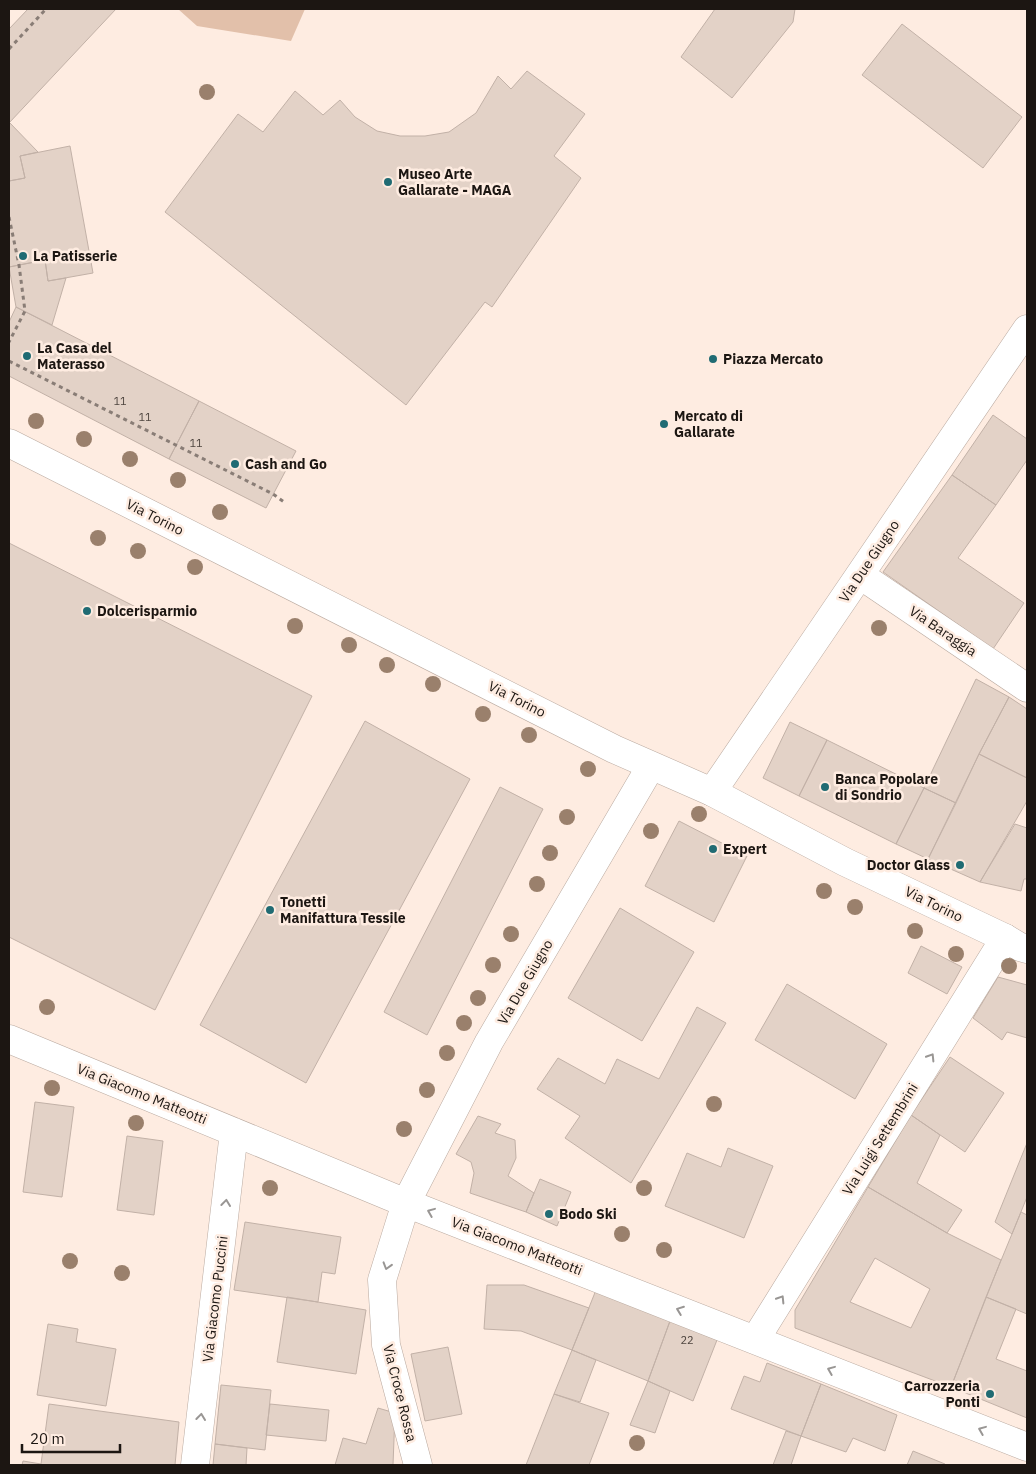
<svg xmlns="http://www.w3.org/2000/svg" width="1036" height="1474" font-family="'IBM Plex Sans',sans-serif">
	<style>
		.green { fill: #e2c0aa }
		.building { fill: #e3d2c7; stroke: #c2b1a7; fill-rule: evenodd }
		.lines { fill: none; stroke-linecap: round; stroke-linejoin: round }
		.street-casing { stroke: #baaaa0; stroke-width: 29 }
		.secondary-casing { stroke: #baaaa0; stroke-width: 29 }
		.path { stroke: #897d76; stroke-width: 3; stroke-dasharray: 4 4; stroke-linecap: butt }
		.street { stroke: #fff; stroke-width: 28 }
		.secondary { stroke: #fff; stroke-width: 28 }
		.tree { fill: #9a806c }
		.oneway { stroke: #999694 }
		.poi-dot { fill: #206b73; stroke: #feece1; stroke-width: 2 }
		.labels { text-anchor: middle; stroke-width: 5; stroke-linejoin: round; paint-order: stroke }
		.number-label { font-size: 11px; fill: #4e453f }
		.poi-label { font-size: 14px; font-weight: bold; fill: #1c1612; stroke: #feece1; text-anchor: start }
		.street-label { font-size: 14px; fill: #1c1612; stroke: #feece1 }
	</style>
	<rect width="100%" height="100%" fill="#feece1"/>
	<!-- green -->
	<path class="green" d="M178,9H305L291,41L197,26Z"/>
	<!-- building -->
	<path class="building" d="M28,9H116L9,123V29Z
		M715,9H795L793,22L732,98L681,57Z
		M902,24L1022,117L983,168L862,75Z
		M527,71L585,114L554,156L581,178L492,307L485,302L406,405L165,212L238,114L263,132L295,91L323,115L340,100L355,117L377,131L400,136H425L449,132L476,113L498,76L511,89Z
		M9,122L38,152L20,156L25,178L9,181Z
		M70,146L93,273L48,281L45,260L9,267V181L25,178L20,156Z
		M45,260L48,281L66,278L52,325L16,307L9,267Z
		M16,307L199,401L169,459L9,376V322Z
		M199,401L296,451L266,508L169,459Z
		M993,415L1027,439V460L996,505L952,475Z
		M952,475L996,505L958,558L1024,603L993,649L883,572Z
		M9,543L312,696L155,1010L9,937Z
		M976,679L1009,697L979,754L956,803L924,788Z
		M1009,697L1027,709V778L979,754Z
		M365,721L470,779L306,1083L200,1025Z
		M790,722L827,740L799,796L763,778Z
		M827,740L924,788L896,844L799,796Z
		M979,754L1027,778V801L980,882L928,859Z
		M500,787L543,809L427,1035L384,1012Z
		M924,788L956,803L928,859L896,844Z
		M679,821L747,856L714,922L645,886Z
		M1015,824L1027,828V879H1024L1021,891L980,882Z
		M620,908L694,952L642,1041L568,998Z
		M921,946L962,967L947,994L908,973Z
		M998,977L1027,985V1038L1007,1032L1002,1040L973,1018Z
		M787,984L887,1044L855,1099L755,1040Z
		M697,1007L726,1023L631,1183L565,1138L580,1116L537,1089L558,1058L605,1084L617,1059L659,1079Z
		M950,1057L1004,1093L965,1152L911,1115Z
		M35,1102L74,1107L62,1197L23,1192Z
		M911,1115L940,1135L917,1183L962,1210L947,1233L868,1187Z
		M478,1116L501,1124L495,1133L515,1140L516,1158L508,1176L534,1193L526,1212L470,1193L474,1173L471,1162L456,1154Z
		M127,1136L163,1141L154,1215L117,1210Z
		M1027,1143V1197L1012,1234L995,1222Z
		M728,1148L773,1166L744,1238L665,1206L687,1153L721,1167Z
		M540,1179L571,1192L557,1226L526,1212Z
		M868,1187L947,1233L1001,1260L951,1387L795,1328V1310ZM875,1258L930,1289L911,1328L850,1302Z
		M1021,1212L1027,1215V1314L986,1297Z
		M245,1222L341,1237L335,1274L322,1272L318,1302L234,1290Z
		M487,1285H524L589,1308L572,1350L521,1331L484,1329Z
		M596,1290L670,1321L648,1381L572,1350Z
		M287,1297L366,1310L356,1374L277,1362Z
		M986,1297L1016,1309L996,1359L1027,1371V1418L951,1387Z
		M670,1321L717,1340L693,1401L648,1381Z
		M48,1324L78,1329L76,1342L116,1349L106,1406L37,1395Z
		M448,1347L462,1414L425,1421L411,1354Z
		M572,1350L596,1360L580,1402L554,1394Z
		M767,1363L821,1384L801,1436L731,1409L744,1376L760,1382Z
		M648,1381L670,1391L655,1433L630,1425Z
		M821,1384L897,1415L885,1451L853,1438L846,1452L801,1436Z
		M221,1385L271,1390L265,1450L215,1444Z
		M554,1394L609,1413L589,1465H526Z
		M49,1404L179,1422L175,1465H22L23,1461L41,1464Z
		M270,1404L329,1410L326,1441L266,1435Z
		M378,1408L395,1413L393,1465H335L343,1438L366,1444Z
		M786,1431L801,1436L791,1465H773Z
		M215,1444L247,1448L246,1465H213Z
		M913,1451L945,1464L944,1465H907Z"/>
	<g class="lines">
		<defs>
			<path id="street" d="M860,575L1027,688
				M712,792L1027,329
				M9,1039L406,1203L1027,1447
				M755,1340L1005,938
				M195,1465L234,1132
				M418,1465L386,1345L382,1280L406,1203L489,1042L651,766"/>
			<path id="secondary" d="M9,443L614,749L712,792L845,862L1005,938L1020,947L1027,949"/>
		</defs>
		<!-- street casing -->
		<use href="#street" class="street-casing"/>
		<!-- secondary casing -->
		<use href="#secondary" class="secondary-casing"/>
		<!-- path -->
		<path class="path" d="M9,49L46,9
			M9,217L19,265L25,311L9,342
			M9,361L273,494L284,502"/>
		<!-- street -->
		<use href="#street" class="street"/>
		<!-- secondary -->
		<use href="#secondary" class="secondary"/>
	</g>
	<!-- trees -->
	<g class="tree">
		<circle cx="207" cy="92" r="8"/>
		<circle cx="36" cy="421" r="8"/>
		<circle cx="84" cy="439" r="8"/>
		<circle cx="130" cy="459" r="8"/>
		<circle cx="178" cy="480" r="8"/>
		<circle cx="220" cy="512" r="8"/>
		<circle cx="98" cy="538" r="8"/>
		<circle cx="138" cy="551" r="8"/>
		<circle cx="195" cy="567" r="8"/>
		<circle cx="295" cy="626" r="8"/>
		<circle cx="879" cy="628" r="8"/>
		<circle cx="349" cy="645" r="8"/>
		<circle cx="387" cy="665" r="8"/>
		<circle cx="433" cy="684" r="8"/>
		<circle cx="483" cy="714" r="8"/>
		<circle cx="529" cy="735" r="8"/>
		<circle cx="588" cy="769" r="8"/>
		<circle cx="699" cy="814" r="8"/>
		<circle cx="567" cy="817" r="8"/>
		<circle cx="651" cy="831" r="8"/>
		<circle cx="550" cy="853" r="8"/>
		<circle cx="537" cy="884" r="8"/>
		<circle cx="824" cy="891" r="8"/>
		<circle cx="855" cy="907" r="8"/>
		<circle cx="915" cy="931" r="8"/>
		<circle cx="511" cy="934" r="8"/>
		<circle cx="956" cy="954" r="8"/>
		<circle cx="493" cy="965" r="8"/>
		<circle cx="1009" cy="966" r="8"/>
		<circle cx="478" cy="998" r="8"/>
		<circle cx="47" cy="1007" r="8"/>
		<circle cx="464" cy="1023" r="8"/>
		<circle cx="447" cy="1053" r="8"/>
		<circle cx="52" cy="1088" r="8"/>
		<circle cx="427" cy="1090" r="8"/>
		<circle cx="714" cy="1104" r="8"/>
		<circle cx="136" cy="1123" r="8"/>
		<circle cx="404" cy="1129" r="8"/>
		<circle cx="270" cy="1188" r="8"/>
		<circle cx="644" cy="1188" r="8"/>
		<circle cx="622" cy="1234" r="8"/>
		<circle cx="664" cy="1250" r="8"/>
		<circle cx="70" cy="1261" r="8"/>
		<circle cx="122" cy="1273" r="8"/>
		<circle cx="637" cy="1443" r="8"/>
	</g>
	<!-- one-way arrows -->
	<defs><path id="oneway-chevron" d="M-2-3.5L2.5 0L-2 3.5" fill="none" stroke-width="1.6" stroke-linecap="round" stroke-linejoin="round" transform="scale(1.25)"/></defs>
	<g class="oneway">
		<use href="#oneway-chevron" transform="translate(931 1057) rotate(-58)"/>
		<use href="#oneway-chevron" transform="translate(226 1203) rotate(-83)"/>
		<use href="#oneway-chevron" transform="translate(431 1212) rotate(-158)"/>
		<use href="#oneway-chevron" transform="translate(387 1266) rotate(107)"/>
		<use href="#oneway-chevron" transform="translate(781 1299) rotate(-58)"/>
		<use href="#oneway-chevron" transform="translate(680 1310) rotate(-159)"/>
		<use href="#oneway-chevron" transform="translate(831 1370) rotate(-158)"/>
		<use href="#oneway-chevron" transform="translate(201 1417) rotate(-83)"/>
		<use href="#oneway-chevron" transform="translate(982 1430) rotate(-158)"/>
	</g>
	<!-- markers -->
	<g class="poi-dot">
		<circle cx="388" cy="182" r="5"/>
		<circle cx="23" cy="256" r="5"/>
		<circle cx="27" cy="356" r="5"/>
		<circle cx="713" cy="359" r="5"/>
		<circle cx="664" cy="424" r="5"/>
		<circle cx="235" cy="464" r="5"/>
		<circle cx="87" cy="611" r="5"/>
		<circle cx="825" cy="787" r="5"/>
		<circle cx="713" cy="849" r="5"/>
		<circle cx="960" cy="865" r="5"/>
		<circle cx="270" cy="910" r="5"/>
		<circle cx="549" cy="1214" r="5"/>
		<circle cx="990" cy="1394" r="5"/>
	</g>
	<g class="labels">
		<!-- number labels -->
		<g class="number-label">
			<text x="120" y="405">11</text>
			<text x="145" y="421">11</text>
			<text x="196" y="447">11</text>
			<text x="687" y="1344">22</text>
		</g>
		<!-- poi labels -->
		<g class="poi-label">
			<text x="398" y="179">Museo Arte<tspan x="398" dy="16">Gallarate - MAGA</tspan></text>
			<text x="33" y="261">La Patisserie</text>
			<text x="37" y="353">La Casa del<tspan x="37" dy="16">Materasso</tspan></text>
			<text x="723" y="364">Piazza Mercato</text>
			<text x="674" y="421">Mercato di<tspan x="674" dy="16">Gallarate</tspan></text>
			<text x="245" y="469">Cash and Go</text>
			<text x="97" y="616">Dolcerisparmio</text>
			<text x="835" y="784">Banca Popolare<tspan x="835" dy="16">di Sondrio</tspan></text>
			<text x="723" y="854">Expert</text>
			<text x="950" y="870" text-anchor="end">Doctor Glass</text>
			<text x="280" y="907">Tonetti<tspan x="280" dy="16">Manifattura Tessile</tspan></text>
			<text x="559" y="1219">Bodo Ski</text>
			<text x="980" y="1391" text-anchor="end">Carrozzeria<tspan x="980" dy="16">Ponti</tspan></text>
		</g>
		<!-- street labels -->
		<g class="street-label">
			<text transform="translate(155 517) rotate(27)" y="5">Via Torino</text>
			<text transform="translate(869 561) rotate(-56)" y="5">Via Due Giugno</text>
			<text transform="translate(943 631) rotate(34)" y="5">Via Baraggia</text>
			<text transform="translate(517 699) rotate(27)" y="5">Via Torino</text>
			<text transform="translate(934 904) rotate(26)" y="5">Via Torino</text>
			<text transform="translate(525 982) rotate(-60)" y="5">Via Due Giugno</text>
			<text transform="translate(142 1094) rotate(22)" y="5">Via Giacomo Matteotti</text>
			<text transform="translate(880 1139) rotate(-58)" y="5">Via Luigi Settembrini</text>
			<text transform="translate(517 1246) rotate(21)" y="5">Via Giacomo Matteotti</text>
			<text transform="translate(215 1299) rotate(-83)" y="5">Via Giacomo Puccini</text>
			<text transform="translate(400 1393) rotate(76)" y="5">Via Croce Rossa</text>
		</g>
	</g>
	<!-- border -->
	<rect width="1036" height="1474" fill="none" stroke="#1c1612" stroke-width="20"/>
	<!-- scale -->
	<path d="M22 1444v8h98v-8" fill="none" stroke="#1c1612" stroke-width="2.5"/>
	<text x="30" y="1444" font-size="15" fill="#1c1612" stroke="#feece1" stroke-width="4" paint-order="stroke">20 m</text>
</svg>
